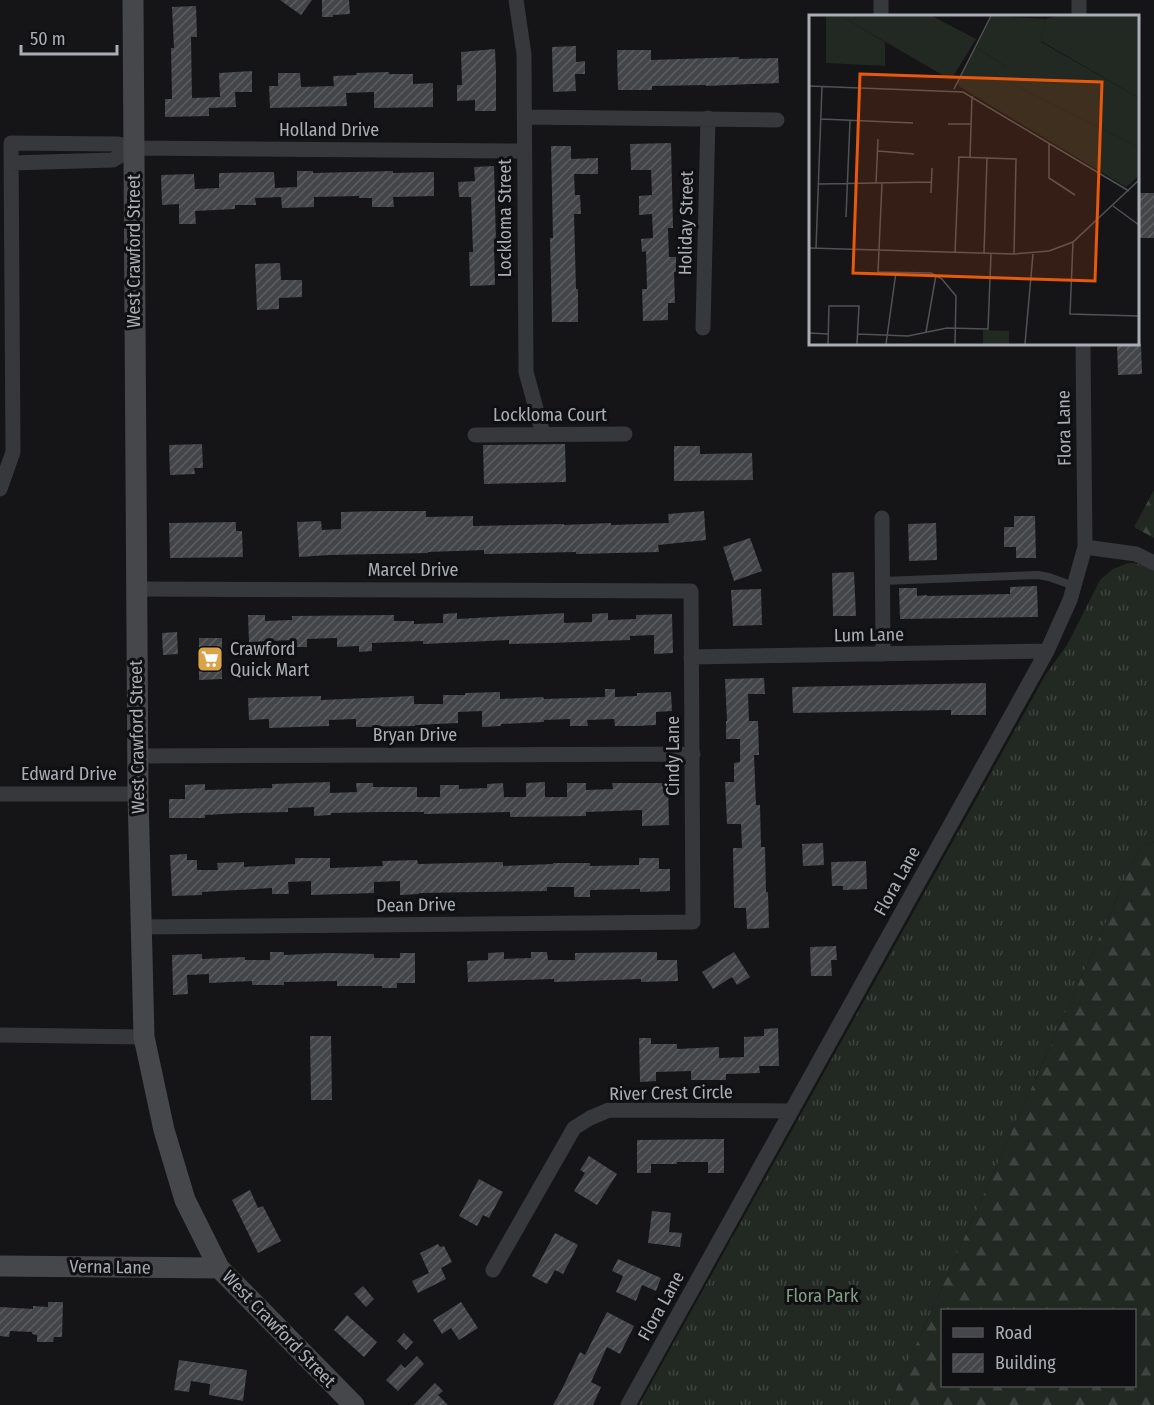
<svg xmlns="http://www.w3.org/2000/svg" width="1154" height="1405" font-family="'Fira Sans Condensed',sans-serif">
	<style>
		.grass { fill: url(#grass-tufts) }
		.forest { fill: url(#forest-firs); fill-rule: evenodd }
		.building { fill: url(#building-hatch) }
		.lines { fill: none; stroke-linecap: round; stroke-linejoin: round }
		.lane { stroke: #37383b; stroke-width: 8 }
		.street { stroke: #37383b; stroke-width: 15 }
		.secondary { stroke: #45474b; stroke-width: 21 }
		.labels { text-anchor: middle; stroke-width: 6; stroke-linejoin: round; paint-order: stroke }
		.street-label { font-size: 18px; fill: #a9adb5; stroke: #101012 }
		.poi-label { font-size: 18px; fill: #a9adb5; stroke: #101012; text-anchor: start }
		.park-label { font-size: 18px; fill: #829e82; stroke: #101012 }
		.inset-road { fill: none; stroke: #505256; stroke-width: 1.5 }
		.view { fill: #e8590c; fill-opacity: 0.15; stroke: #e8590c; stroke-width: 3 }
		.inset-edge { fill: none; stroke: #a9adb5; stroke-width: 3 }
	</style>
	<defs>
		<pattern id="grass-tufts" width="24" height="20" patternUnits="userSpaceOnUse" patternTransform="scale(1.5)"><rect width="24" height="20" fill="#222822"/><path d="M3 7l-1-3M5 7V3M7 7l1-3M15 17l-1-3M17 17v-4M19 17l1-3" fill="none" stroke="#3f4440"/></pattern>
		<pattern id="forest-firs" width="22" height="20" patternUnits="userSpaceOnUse" patternTransform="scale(1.5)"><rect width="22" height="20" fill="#222822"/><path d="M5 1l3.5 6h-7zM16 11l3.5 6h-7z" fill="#3f4440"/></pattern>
		<pattern id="building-hatch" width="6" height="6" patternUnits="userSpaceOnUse" patternTransform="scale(1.5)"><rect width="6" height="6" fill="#444549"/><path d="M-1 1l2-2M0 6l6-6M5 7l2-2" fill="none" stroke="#5c5d61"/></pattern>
	</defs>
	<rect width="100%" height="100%" fill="#151517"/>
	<!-- grass -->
	<path class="grass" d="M1128,563H1135L1154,570V842L1139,849L889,1405H639L1046,674L1067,645L1100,580L1113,569Z"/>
	<!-- forest -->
	<path class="forest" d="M1154,490V538L1134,527Z
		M1154,842V1405H889L1139,849ZM942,1310H1134V1386H942Z"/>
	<!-- building -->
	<path class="building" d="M280,0H312L301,15Z
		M322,0H349L350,14L333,15V17H322Z
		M196,6L197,37H191L192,98L220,97L219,73L252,71V92H235L236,107L209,108V116L165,117V99H172L171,48H174L172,7Z
		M576,46V62L585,61V74H575L576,91L553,92L552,47Z
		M495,49L496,71V111H475V100L457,101V85H462L461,52Z
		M617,50H651V60L739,57V59L778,58L779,83L706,86V85L652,86V90H618Z
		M389,72V74H413V84L433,83V107L374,108V92L346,93L347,106L270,108L269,86H278V73H300L301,87L334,86L333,76L357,75L356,73Z
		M671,143L673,228H668L669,257H676V272H674L675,303H668V320L643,321L642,289H647L646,251L642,252L641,239L653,238L652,214L639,215V196L652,195L651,170H631L630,144Z
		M551,146H571V159L598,158V174H574L575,195H580L581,214H574L576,289H578V322H552L550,238H553Z
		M494,166L496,242H494L495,285L470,286L469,252H473L471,197H459L458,182L475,181L474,167Z
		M297,171H313V173L393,171V173L434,172V196L393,197L394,207H372V198H359V196L314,197V207L282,208L281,197L255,198L256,205H235V209L195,211L196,224H179V204L162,205L161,175L194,174L195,189L219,188V173L274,172L275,188L297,187Z
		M1137,193H1154V238H1137Z
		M280,263L281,280H302V297L279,298V309L257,310L255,264Z
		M1117,344H1141L1142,374L1118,375Z
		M202,444L203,468H194L195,474L170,475L169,445Z
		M565,444L566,482L484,484L483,445Z
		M674,446H700V454L752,453L753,480L674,481Z
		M381,511H426V517L473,516V526L564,524V525L611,523V525L669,523L668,514L704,511L706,540L658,545L659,552L576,554V552L484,554V550L428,552V553L329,555L299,557L297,522L321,521L322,530L341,529V512Z
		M1014,516H1035L1036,558H1016V547H1004V527H1014Z
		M236,522V531H242L243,557L170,558L169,523Z
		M936,523L937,560L909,561L908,524Z
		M750,538L762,571L734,581L723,547Z
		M854,572L856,616H833L832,573Z
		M1037,586L1038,617L900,619L899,588H917V596L927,595V596L1010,594V587Z
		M761,589L762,625L733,626L731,590Z
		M457,613V619L564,613V623L592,622V614L608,613V620L636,619V615L672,614L673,653L654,654V635L630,636V640L550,643L509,644V640L423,644V641L372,643V651L359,652V646L337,647V638L307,639V647H292V640L249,642L248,615H265V621L292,620V616L394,615V621H414V624L443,623V614Z
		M177,632L178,654L163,655L162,633Z
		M199,638H222V679L199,680Z
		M764,678L765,694H748L749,721H758L759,755H754L756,805H760L761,847H765L766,892H768L769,928L747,929L746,908H734L733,848H742L741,824H727L725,782H734V763L740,762V739H726V721H727L725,679Z
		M986,683V715H951V710L793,713L792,687Z
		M605,689H615V697L637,696V693L671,692L672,711L656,712V725L638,726H615L614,719L587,720L588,726H570V719L544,720V722L501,724V726L482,727V711L458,712V723L415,725V726L356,727V719L329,720V726L269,728V719L249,720L248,698L321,696V700L414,696V704H443V695H465V693L500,692V699L543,697L544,699L605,697Z
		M330,782V793L357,792L356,783H373V787H417V797H440V785H459V789L487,788V784L503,783L504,797H526V783L545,782V797H567V783H586V790L613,789L612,783H668L669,825L642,826V810L586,812V816L510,817V812L424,814V812H380L331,813V815L314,816V807L288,808V812L242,813L205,815V818H169V799H185V785L205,784V790L242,789L272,788V784Z
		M823,843L824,865L803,866L802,844Z
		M187,854V860H197V870H218L217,863L244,862V867L295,864V858H330V868L383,866L382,861L417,860L418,864L503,862V866L553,864V863H590V866L639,865V858H659V869H670V891L640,892V889L590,890V897H574V887H547V891L419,893V894L400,895V881L374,882V893L311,895V881L288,882L289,894H272V888L202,892V895L172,896L170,855Z
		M866,861L867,889L843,890V886H832L831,862Z
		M836,946L837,960H831L832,976H811L810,947Z
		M270,952H284V955L329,953L374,954V958H400V953H415V983H397V988H382V986H337V981L284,982V985H252V981L209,983V974L187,975L188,994L173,995L172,955L202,954V959L245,957V960H270Z
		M504,952V959L531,958V952H547L548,960H575V953L657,952V960H677L678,981L641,982V979L554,982V979L468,982L467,961L488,960V953Z
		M734,952L750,977L737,985L732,977L713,989L702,972Z
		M778,1028L779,1066H759L760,1073L726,1074V1080H691V1071L656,1072V1081L640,1082L639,1038H651V1044H677V1049L719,1047V1058L744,1057V1037L764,1036V1029Z
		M310,1036H331L332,1100H311Z
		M724,1139V1173H708V1162H677V1164H651V1173H637V1140Z
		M589,1156L617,1174L597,1205L574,1191L585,1173L580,1170Z
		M479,1179L503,1192L489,1218L483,1215L477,1226L459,1216Z
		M250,1190L258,1208L263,1206L281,1241L258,1253L232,1200Z
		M652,1211L671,1213L669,1232L682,1233L680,1247L648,1243Z
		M555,1233L578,1245L563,1274L555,1270L547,1284L532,1276Z
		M438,1244L440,1247L444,1246L452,1262L441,1268L446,1279L418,1293L412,1281L429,1273L420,1253Z
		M618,1259L661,1278L656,1291L642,1285L636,1301L616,1292L623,1276L612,1271Z
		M363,1286L374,1299L366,1307L354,1294Z
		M48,1302H63L62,1337H54L53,1342H37V1335L32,1334V1332L10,1331L9,1337L0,1336V1307L33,1309V1306L48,1307Z
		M461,1302L478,1328L459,1340L451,1328L442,1334L433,1320Z
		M607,1312L634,1326L620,1354L607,1347L591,1382L601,1387L593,1405H553L561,1391L580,1352L585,1355Z
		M347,1315L377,1342L364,1357L334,1330Z
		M404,1333L413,1342L406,1350L397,1341Z
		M417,1356L424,1364L398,1391L386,1380L401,1364L405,1368Z
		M179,1360L247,1370L243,1401L209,1395L210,1384L191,1381L189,1392L174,1390Z
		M435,1383L443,1391L438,1395L448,1405H414Z"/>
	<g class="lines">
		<!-- lane -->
		<path class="lane" d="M882,581L1038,575L1049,577L1074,586"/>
		<!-- street -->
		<path class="street" d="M516,0L524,54L526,372L543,434
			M1079,0V16
			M881,16V0
			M525,117L777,120
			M11,163L113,160L133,148
			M703,328L708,118
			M475,435L625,434
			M0,489L13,452L11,143L118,144L133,148L524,151
			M882,518L883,654
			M1085,547L1136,554L1154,563
			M136,589L691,591L693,922L140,927
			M691,657L1047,651
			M138,756L693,754
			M0,794H138
			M0,1035L144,1037
			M493,1270L574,1128L590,1118L609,1110L791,1111
			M628,1405L1047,651L1070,600L1085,547L1083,344"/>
		<!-- secondary -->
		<path class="secondary" d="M133,0L138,794L144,1037L164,1130L185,1200L219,1268L354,1405
			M0,1266L219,1268"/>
	</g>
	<!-- icons -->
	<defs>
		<symbol id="supermarket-square" viewBox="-11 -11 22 22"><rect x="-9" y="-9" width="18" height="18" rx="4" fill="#dba349" stroke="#101012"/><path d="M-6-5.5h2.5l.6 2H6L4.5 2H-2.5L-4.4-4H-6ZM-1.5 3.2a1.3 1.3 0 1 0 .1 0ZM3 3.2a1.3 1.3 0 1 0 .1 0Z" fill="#fff"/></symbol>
	</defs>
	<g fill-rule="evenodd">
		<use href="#supermarket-square" x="195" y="644" width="30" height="30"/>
	</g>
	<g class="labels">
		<!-- street labels -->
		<g class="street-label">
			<text x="329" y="136">Holland Drive</text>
			<text transform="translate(505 218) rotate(-90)" y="6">Lockloma Street</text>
			<text transform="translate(686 223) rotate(-89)" y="6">Holiday Street</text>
			<text transform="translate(134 251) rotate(-90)" y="6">West Crawford Street</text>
			<text x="550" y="421">Lockloma Court</text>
			<text transform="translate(1064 428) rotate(-91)" y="6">Flora Lane</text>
			<text x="413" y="576">Marcel Drive</text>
			<text transform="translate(869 635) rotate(-1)" y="6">Lum Lane</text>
			<text x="415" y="741">Bryan Drive</text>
			<text transform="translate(137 737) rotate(-91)" y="6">West Crawford Street</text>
			<text transform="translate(673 756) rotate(-90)" y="6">Cindy Lane</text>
			<text x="69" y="780">Edward Drive</text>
			<text transform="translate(897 881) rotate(-61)" y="6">Flora Lane</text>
			<text transform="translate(416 905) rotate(-1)" y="6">Dean Drive</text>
			<text transform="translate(671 1093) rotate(-1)" y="6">River Crest Circle</text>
			<text transform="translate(110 1267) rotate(1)" y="6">Verna Lane</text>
			<text transform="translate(661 1306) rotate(-61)" y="6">Flora Lane</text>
			<text transform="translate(279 1329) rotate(46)" y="6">West Crawford Street</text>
		</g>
		<!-- poi labels -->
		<g class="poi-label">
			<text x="230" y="655">Crawford<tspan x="230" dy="21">Quick Mart</tspan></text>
		</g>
		<!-- park labels -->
		<g class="park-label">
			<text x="822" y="1302">Flora Park</text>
		</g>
	</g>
	<!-- overview -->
	<g transform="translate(809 15)">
		<rect width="330" height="330" fill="#151517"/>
		<path d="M17,1H32L76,27V51L17,48ZM247,1H330V83L232,26L236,4ZM167,32L197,52V66L330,132V161L317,172L151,72L148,68ZM174,315L200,316V329H174Z" fill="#222822"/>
		<path d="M32,1H123L167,24L142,65ZM183,1L236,4L232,27L330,83V132L197,66V52L167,32Z" fill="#222822"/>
		<path class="inset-road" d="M0,71L154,77L320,176M145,74L182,1M12,104L104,108M139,109H162M240,128V163L266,180M69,136L105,139M161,142L163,81M67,168L69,124M73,168L69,257L122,258L133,264L147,281L146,329M10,169L122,167M122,178L123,153M304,191L330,210M37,202L41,106M264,227L261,299L330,301M0,233L205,239L240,236L264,227L330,165M7,233L13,71M146,238L150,142L207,144L205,239M175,238L178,143M117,317L127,260M0,318L19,319M49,319L99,321L138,313L179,314L182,239M19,329L20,291H50L48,329M77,329L87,257M216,329L224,239"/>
		<path class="view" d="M51,59L293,67L286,266L44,258Z"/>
		<rect width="330" height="330" class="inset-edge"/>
	</g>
	<!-- legend -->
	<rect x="941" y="1309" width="195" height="78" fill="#101012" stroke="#4d4f53" stroke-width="1.5"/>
	<rect x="953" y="1328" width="30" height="9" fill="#45474b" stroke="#4d4f53" stroke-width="1.5"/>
	<text x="995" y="1339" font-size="18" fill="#a9adb5">Road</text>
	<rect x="953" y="1354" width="30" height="18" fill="url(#building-hatch)" stroke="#4d4f53" stroke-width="1.5"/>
	<text x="995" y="1369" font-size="18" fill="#a9adb5">Building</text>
	<!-- scale -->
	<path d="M21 45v9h96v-9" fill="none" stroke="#a9adb5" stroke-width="3"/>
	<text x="30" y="45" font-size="18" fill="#a9adb5" stroke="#101012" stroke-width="4.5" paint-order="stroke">50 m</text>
</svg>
